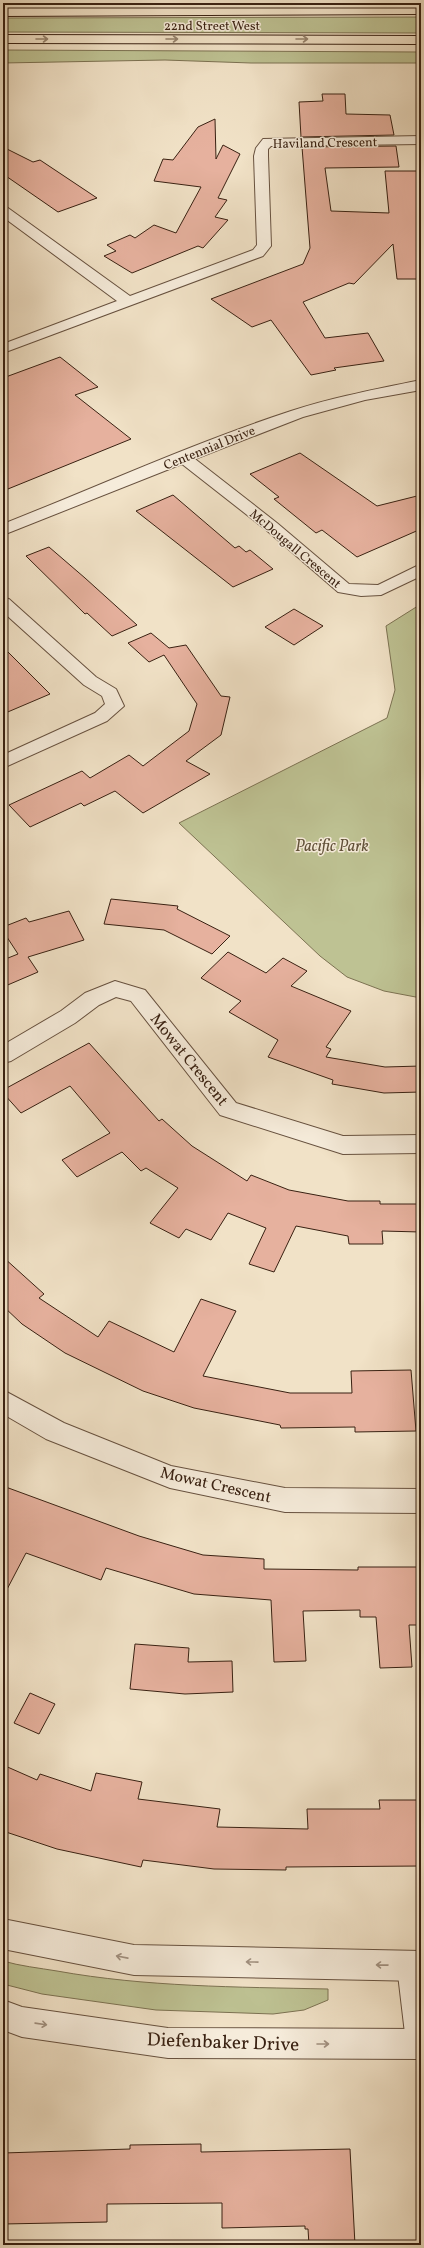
<svg xmlns="http://www.w3.org/2000/svg" width="424" height="2248" font-family="Vollkorn,serif">
	<style>
		.green { fill: #bec293; stroke: #7c7252 }
		.building { fill: #e6b19e; stroke: #392112 }
		.lines { fill: none; stroke-linecap: round; stroke-linejoin: round }
		.minor-casing { stroke: #67513f; stroke-width: 2 }
		.tertiary-casing { stroke: #67513f; stroke-width: 2 }
		.trunk-casing { stroke: #392112; stroke-width: 2 }
		.minor { fill: #f6ecdb; fill-rule: evenodd }
		.tertiary { fill: #f6ecdb; fill-rule: evenodd }
		.trunk { fill: #f1e2c7; fill-rule: evenodd }
		.oneway { stroke: #95826c }
		.oneway2 { stroke: #a19181 }
		.labels { text-anchor: middle; stroke-width: 3; stroke-linejoin: round; paint-order: stroke }
		.far-street-label { font-size: 13px; fill: #392112; stroke: #f6ecdb }
		.park-label { font-size: 16px; font-style: italic; fill: #615139; stroke: #f6ecdb }
		.street-label { font-size: 16px; fill: #392112; stroke: #f6ecdb }
		.near-street-label { font-size: 19px; fill: #392112; stroke: #f6ecdb }
	</style>
	<rect width="100%" height="100%" fill="#f1e2c7"/>
	<filter id="stains"><feTurbulence type="fractalNoise" baseFrequency=".005" numOctaves="4"/><feColorMatrix values="0 0 0 0 .2 0 0 0 0 .09 0 0 0 0 .02 0 0 0 .5 -.17"/></filter>
	<radialGradient id="worn" r=".72"><stop offset=".6" stop-color="#630" stop-opacity="0"/><stop offset="1" stop-color="#630" stop-opacity=".3"/></radialGradient>
	<!-- green -->
	<path class="green" d="M421,17V33L3,32V18Z
		M3,50L421,52V63H251L165,60L3,63Z
		M421,604V998L384,991L347,977L320,956L179,823L387,718L395,690L386,626Z
		M3,1961C20,1966 39,1968 57,1971C146,1987 237,1987 328,1989V2000L304,2010L273,2014L156,2010L42,1994L3,1984Z"/>
	<!-- building -->
	<path class="building" d="M322,94H345L346,114L390,115L394,135L301,137L299,102L323,101Z
		M215,119L216,159L223,145L240,154L218,198L227,200L215,217L228,220L203,248L198,246L132,273L104,256L116,251L107,245L130,235L135,238L154,225L176,233L201,187L154,181L163,159L173,160L198,127Z
		M396,146L399,167L325,168L331,211L389,213L385,171H421V279H397L393,244L354,284L349,283L303,302L325,338L368,333L384,361L334,368L336,370L311,375L271,320L252,327L211,299L303,264L310,248L302,147Z
		M3,147L33,162L40,160L97,198L58,212L3,174Z
		M60,357L98,387L75,395L131,439L3,491V378Z
		M300,453L377,506L421,495V529L357,557L322,530L316,533L274,499L279,497L250,474Z
		M173,495L235,548L239,546L246,552L250,550L273,569L233,587L136,511Z
		M49,547L85,578L137,625L112,636L87,613L85,614L26,556Z
		M294,609L323,626L294,645L265,627Z
		M151,633L169,648L186,645L221,696L230,697L221,735L186,761L210,774L143,813L115,791L84,806L81,803L30,827L9,805L82,771L90,778L129,755L143,766L189,731L197,704L164,655L149,662L128,643Z
		M3,647L50,694L3,714Z
		M111,899L178,906L177,909L230,936L212,954L164,930L104,924Z
		M69,911L84,940L28,957L38,972L3,987V960L18,954L3,931V927L26,918L29,922Z
		M228,952L266,973L283,958L307,971L291,986L351,1011L326,1047L331,1049L326,1057L385,1067L421,1066V1092L384,1093L332,1084L333,1080L268,1057L278,1040L229,1012L241,1001L201,978Z
		M89,1043L159,1121L162,1119L192,1146L247,1181L251,1175L289,1190L348,1201H380V1204H421V1232L382,1231L383,1244H349L348,1236L296,1226L274,1272L249,1264L266,1228L228,1213L211,1240L186,1229L179,1238L150,1223L178,1188L146,1168L141,1171L122,1152L77,1177L62,1160L110,1133L70,1086L21,1113L3,1093V1090Z
		M3,1257L44,1294L39,1298L98,1337L109,1321L174,1352L201,1299L236,1311L203,1376L290,1393H352L351,1371L411,1370L416,1431L355,1432V1427L281,1428L280,1425L194,1408L143,1391L65,1353L22,1324L3,1306Z
		M3,1486L139,1536L203,1555L264,1559V1569L358,1570V1567H421V1625H409L412,1667L380,1668L376,1617H360V1610L303,1611L306,1661L274,1662L271,1600L194,1594L106,1568L101,1580L26,1553L3,1597Z
		M135,1644L189,1648L188,1662L232,1661L233,1692L185,1694L130,1689Z
		M30,1693L55,1704L39,1734L14,1723Z
		M3,1765L37,1780L40,1774L91,1791L96,1773L142,1782L138,1799L220,1809L217,1827L308,1829L307,1809H380L379,1800H421V1866L286,1867V1870L214,1869L143,1860L141,1867L57,1849L3,1831Z
		M201,2144V2152L350,2149L355,2245H309L308,2229H305V2226L222,2228V2203L107,2204V2222L3,2224V2153L130,2149V2145Z"/>
	<g class="lines">
		<defs>
			<path id="minor" d="M421,136V144L271,146L268,149V156L271,246L263,256L3,353V344L117,301L3,217V207L8,208L130,296L253,250L257,245L254,156L256,148L263,139Z
				M421,380V390L365,400L303,417L195,459L277,523L349,584L378,585L421,564V576L381,595L361,596L338,592L265,529L182,464L3,535V524C99,486 193,443 291,411C333,397 377,389 421,380Z
				M3,598L9,599L96,677L116,689L124,706L107,721L3,768V755L95,713L105,704L102,696L84,685L3,612Z
				M115,981L145,990L236,1103L343,1136L421,1135V1153L343,1154L220,1115L131,1001L116,997L99,1005L75,1023L11,1061L3,1063V1045L61,1011L85,993Z
				M3,1390L64,1423L171,1466L285,1488L421,1489V1513L285,1512L170,1488L46,1439L3,1414Z
				M412,1951L421,1955V2057L410,2053L406,2042L397,1966L401,1955Z"/>
			<path id="tertiary" d="M3,1919L134,1945L421,1951V1981L134,1975L3,1949Z
				M3,2000L22,2007L168,2028L421,2029V2059L168,2058L22,2037L3,2030Z"/>
			<path id="trunk" d="M421,6V14L3,16V8Z
				M3,35L421,36V44L3,43Z"/>
		</defs>
		<!-- minor casing -->
		<use href="#minor" class="minor-casing"/>
		<!-- tertiary casing -->
		<use href="#tertiary" class="tertiary-casing"/>
		<!-- trunk casing -->
		<use href="#trunk" class="trunk-casing"/>
		<!-- minor -->
		<use href="#minor" class="minor"/>
		<!-- tertiary -->
		<use href="#tertiary" class="tertiary"/>
		<!-- trunk -->
		<use href="#trunk" class="trunk"/>
	</g>
	<!-- one-way arrows -->
	<defs><path id="oneway-shaft" d="M-6 0H5M1.5-3L5.5 0L1.5 3" fill="none" stroke-width="1.6" stroke-linecap="round" stroke-linejoin="round"/></defs>
	<g class="oneway">
		<use href="#oneway-shaft" transform="translate(42 39)"/>
		<use href="#oneway-shaft" transform="translate(172 39)"/>
		<use href="#oneway-shaft" transform="translate(302 39)"/>
	</g>
	<g class="oneway2">
		<use href="#oneway-shaft" transform="translate(122 1957) rotate(-169)"/>
		<use href="#oneway-shaft" transform="translate(252 1962) rotate(-179)"/>
		<use href="#oneway-shaft" transform="translate(382 1965) rotate(-179)"/>
		<use href="#oneway-shaft" transform="translate(41 2024) rotate(8)"/>
		<use href="#oneway-shaft" transform="translate(323 2044)"/>
	</g>
	<g class="labels">
		<!-- far-street labels -->
		<g class="far-street-label">
			<text x="212" y="30">22nd Street West</text>
			<text transform="translate(325 142) rotate(-1)" y="5">Haviland Crescent</text>
			<text transform="translate(209 447) rotate(-22)" y="5">Centennial Drive</text>
			<text transform="translate(296 548) rotate(40)" y="5">McDougall Crescent</text>
		</g>
		<!-- park labels -->
		<g class="park-label">
			<text x="332" y="851">Pacific Park</text>
		</g>
		<!-- street labels -->
		<g class="street-label">
			<text transform="translate(190 1059) rotate(51)" y="6">Mowat Crescent</text>
			<text transform="translate(216 1484) rotate(13)" y="6">Mowat Crescent</text>
		</g>
		<!-- near-street labels -->
		<g class="near-street-label">
			<text transform="translate(223 2041) rotate(2)" y="7">Diefenbaker Drive</text>
		</g>
	</g>
	<!-- margin -->
	<rect width="424" height="2248" fill="none" stroke="#f1e2c7" stroke-width="16"/>
	<rect x="4" y="4" width="416" height="2240" fill="none" stroke="#392112" stroke-width="2"/>
	<rect x="8" y="8" width="408" height="2232" fill="none" stroke="#392112"/>
	<rect width="100%" height="100%" filter="url(#stains)"/>
	<rect width="100%" height="100%" fill="url(#worn)"/>
</svg>
